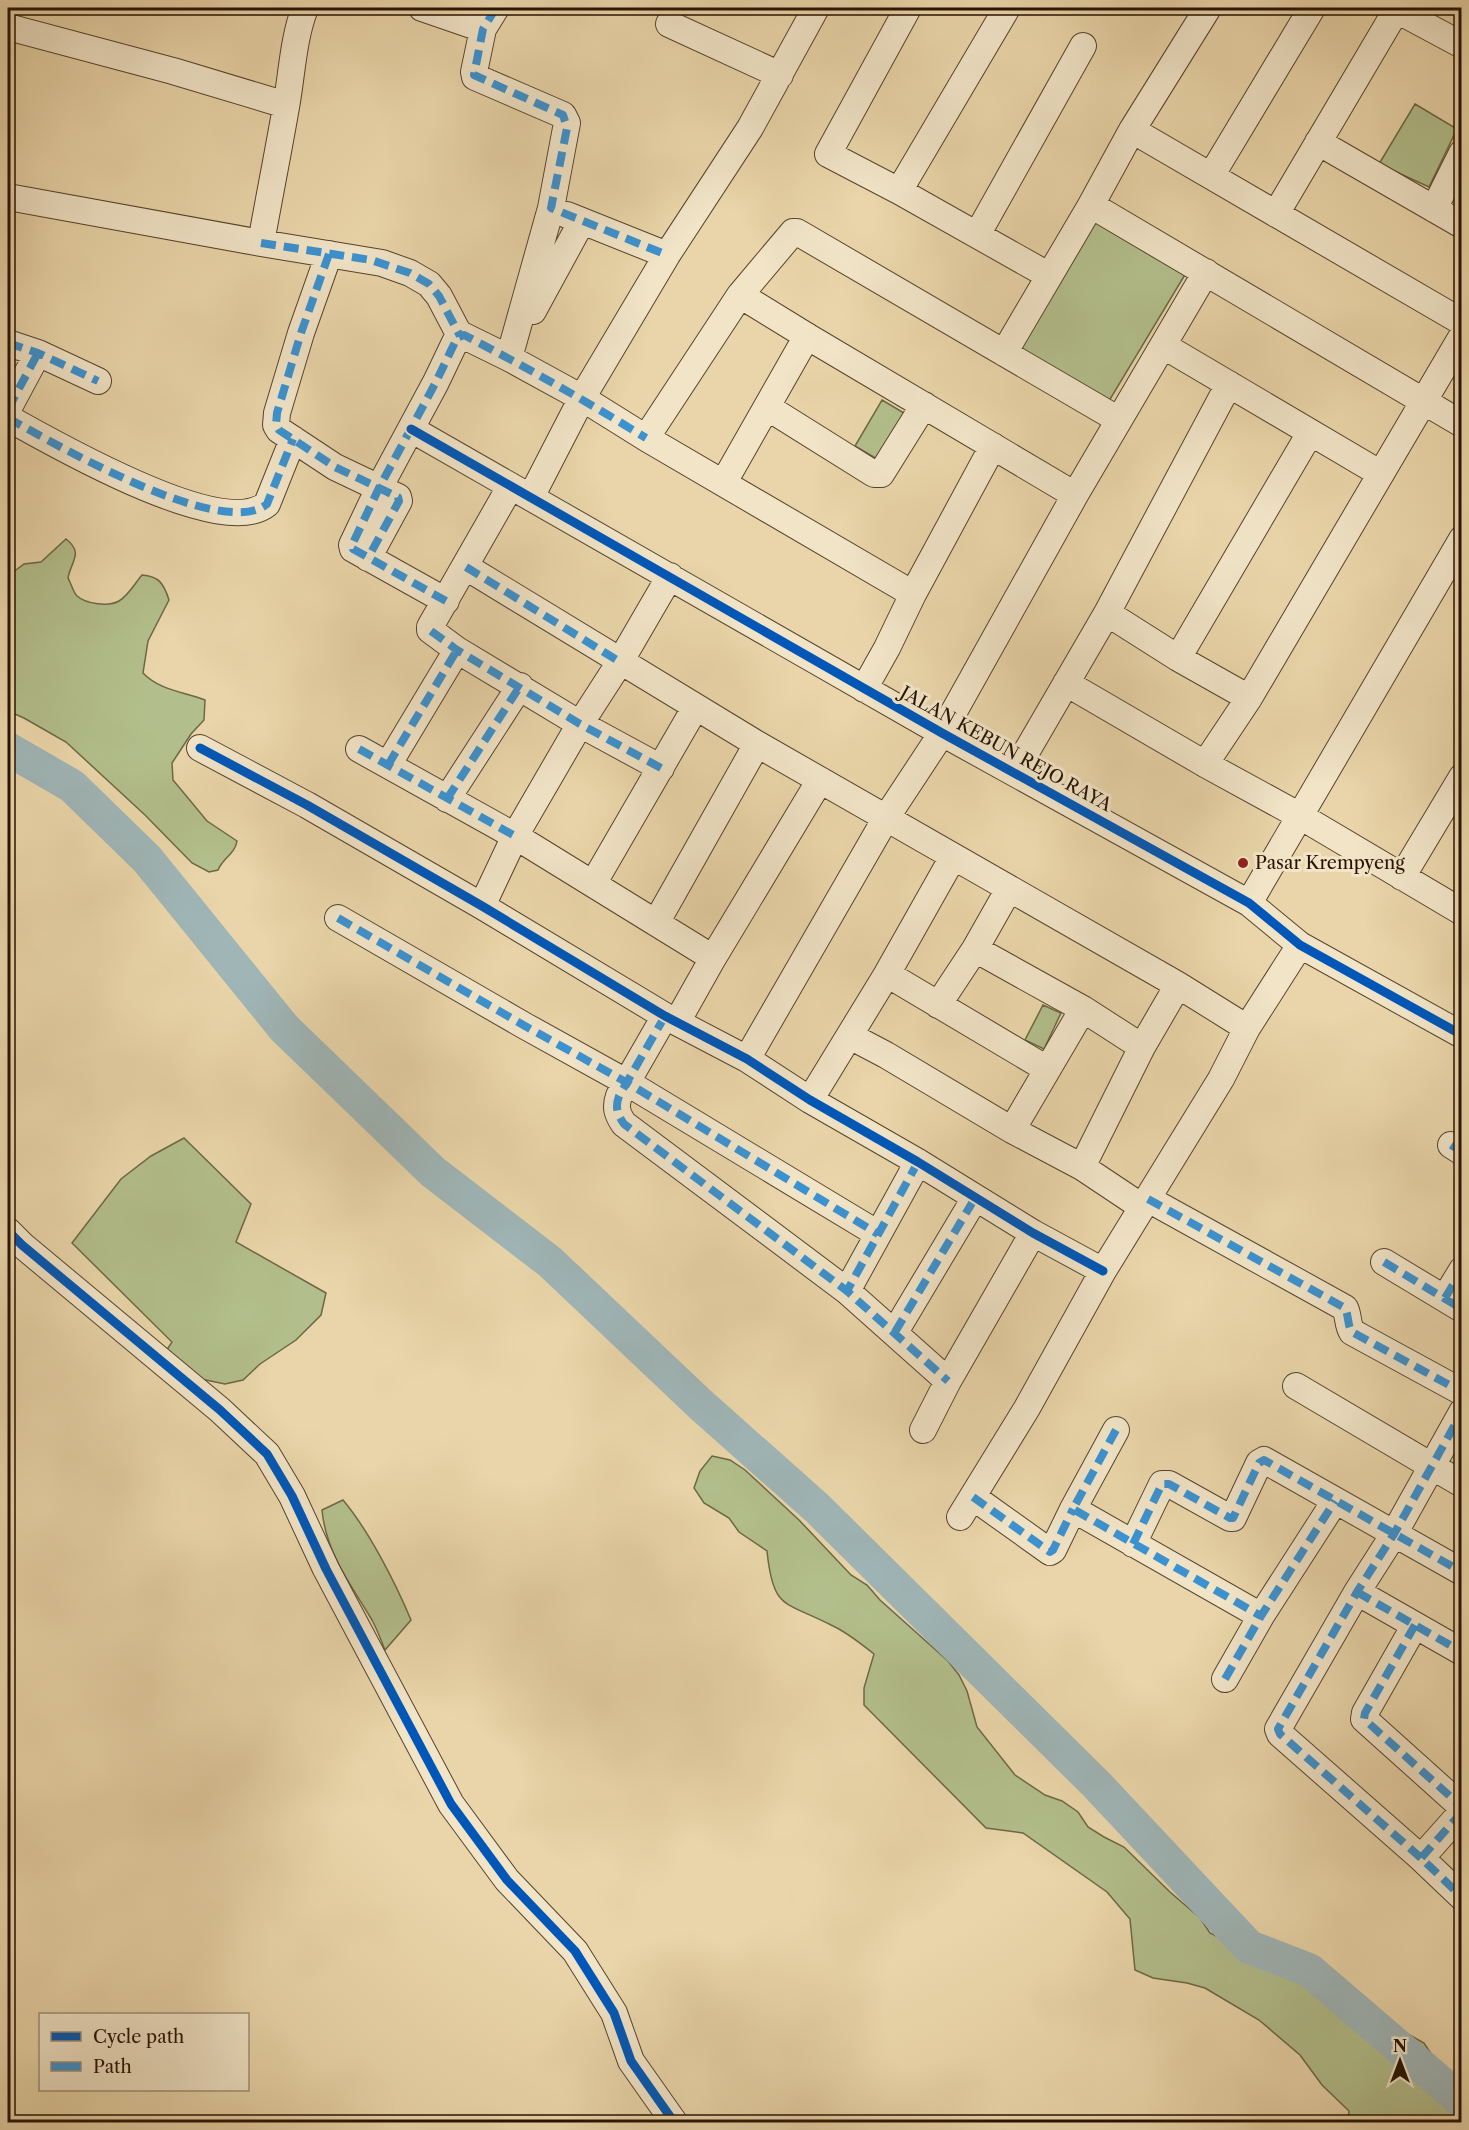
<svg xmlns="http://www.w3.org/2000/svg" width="1469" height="2130" font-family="'Libre Caslon Text',serif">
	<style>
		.green { fill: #b2be8b; stroke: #6c6846; stroke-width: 1.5 }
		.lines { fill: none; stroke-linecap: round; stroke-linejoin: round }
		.river { stroke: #9fb5b6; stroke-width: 34 }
		.minor-casing { stroke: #57432c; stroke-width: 28 }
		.minor { stroke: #f1e4c7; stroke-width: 26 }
		.quiet { stroke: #3b92d1; stroke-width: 8; stroke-dasharray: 15 8; stroke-linecap: butt }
		.cycleway-casing { stroke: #f1e4c7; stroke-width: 13 }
		.cycleway { stroke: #0057b8; stroke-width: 9 }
		.poi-dot { fill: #8f2418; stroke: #f1e4c7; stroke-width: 2 }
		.labels { text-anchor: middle; stroke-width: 6; stroke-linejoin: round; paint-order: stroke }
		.street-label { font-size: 18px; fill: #261202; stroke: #f1e4c7 }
		.poi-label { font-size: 18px; fill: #261202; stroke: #f1e4c7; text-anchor: start }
	</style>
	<rect width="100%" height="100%" fill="#e9d5a9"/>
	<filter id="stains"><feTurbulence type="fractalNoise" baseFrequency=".00333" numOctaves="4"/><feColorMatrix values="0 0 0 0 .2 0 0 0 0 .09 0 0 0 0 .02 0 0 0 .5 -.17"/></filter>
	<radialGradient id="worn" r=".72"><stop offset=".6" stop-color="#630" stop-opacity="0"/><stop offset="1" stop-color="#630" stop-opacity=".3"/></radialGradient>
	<!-- green -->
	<path class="green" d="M1415,104L1457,129L1429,187L1379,164Z
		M1088,214L1186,273L1109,401L1011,343Z
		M882,400L904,413L877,459L855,446Z
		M66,539C84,553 71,561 68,578C71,583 73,592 77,596C86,604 109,607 119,601C129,595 135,583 142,575C159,576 164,584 169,600L148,641L143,673C159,690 184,692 205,700L204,720L191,734L172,763L173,780L207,821L237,841C235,854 223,858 218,870L209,872L192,863L145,815L66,742L24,718L8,711V576L24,564L41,562Z
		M1043,1005L1061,1013L1044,1049L1025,1040Z
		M184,1138L251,1204L236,1242L326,1293L321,1315L296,1340L260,1364L243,1380L225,1384L201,1379L166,1351L172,1342L72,1243L121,1179L151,1156Z
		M712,1456L730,1460L745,1470L799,1520L851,1575L867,1585L880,1600L948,1661L959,1675L967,1691L977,1727L1015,1775L1045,1795L1062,1801L1078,1812L1088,1827L1104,1837L1124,1847L1170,1892L1200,1918L1210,1933L1281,1968L1311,1988L1323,2001L1371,2030L1408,2034L1424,2043L1434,2058L1461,2088V2122H1348L1349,2111L1322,2085L1300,2055L1259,2020L1205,1988L1187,1983L1153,1978L1135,1970L1130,1919L1107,1892L1023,1833L986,1828L864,1705V1688L874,1654C861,1644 847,1632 831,1625C784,1601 773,1610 767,1551L739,1532L729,1518L704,1503L694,1488L700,1471Z
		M343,1500C369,1531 395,1582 411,1620L385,1650C381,1640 377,1629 372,1620C351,1585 326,1553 322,1510Z"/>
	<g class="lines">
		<!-- river -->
		<path class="river" d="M8,749L72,786L147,859L284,1028L433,1172L550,1262L700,1404L817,1508L1097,1785L1249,1947L1309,1970L1462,2101"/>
		<defs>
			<path id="minor" d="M422,8L483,29
				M496,8L483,29L474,72L475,77L563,115L567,123L551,208L509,358
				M908,8L828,154L899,191L1048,275
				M1393,8L1462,45
				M669,24L780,75
				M8,27L173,71L286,105
				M1132,130L1462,322
				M1318,142L1462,225
				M1211,176L1312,8
				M899,191L1007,8
				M8,197L261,243L382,263L410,273L429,284L439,296L460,336
				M1091,205L1462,424
				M1434,209L1462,153
				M1276,214L1397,9
				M567,215L667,255
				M977,235L1083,46
				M261,243C269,198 278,153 286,107C292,74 293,39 305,8
				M329,254L301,333L277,413L276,425L279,430L335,467L398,497L399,501L368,558
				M740,295L810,338L1075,495
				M533,311L582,221
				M8,343L38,353L98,381
				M1164,346L1381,474
				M1004,353L1091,205L1132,130L1208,8
				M767,407L874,474H881L924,405
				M8,409L38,353
				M8,418C53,443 222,541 267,504L293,439
				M411,429L942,733L1249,903L1300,945L1462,1035
				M646,438L740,295L793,232H797L1119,420
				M724,482L807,336
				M510,487L430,627V630L457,650L580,724L661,768
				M531,497L582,398L667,255L750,128L816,8
				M466,567L757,744L1178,985L1247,1028
				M446,601L353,549L352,545L379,488L436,382L457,338L462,335L509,358L582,398L646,438L913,594
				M1107,613L1178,658L1249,698
				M1178,658L1310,433
				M1066,683L1205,764L1300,816L1462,912
				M864,689L887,648L913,594L993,446
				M200,748L307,805L482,906L665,1016L747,1059L810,1100L918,1162L1033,1233L1103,1271
				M359,749L515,836L713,958
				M1205,764L1249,698L1462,336
				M388,765L457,650
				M1014,773L1107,613L1229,384
				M447,799L520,686
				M1402,877L1462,777
				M593,884L695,708
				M1249,903L1462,539
				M482,906L515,836L580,724L620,662L670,576
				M338,918L525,1026L626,1082L878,1234
				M656,923L757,744
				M975,949L1083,1009L1142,1047
				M887,974L1047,1069
				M938,1005L975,949L1009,889
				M665,1016L619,1096C615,1107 617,1114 624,1124L847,1291
				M677,1022L713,958L820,780
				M850,1036L886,1055L1012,1130L1082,1167L1142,1207
				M747,1059L886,818L942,733L1075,495L1206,272
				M810,1100L887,974L953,857
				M1012,1130L1083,1009
				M1451,1145L1462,1152
				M918,1162L847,1291L948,1381
				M1082,1167L1142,1047L1178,985
				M1148,1199L1345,1308C1349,1316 1347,1324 1352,1332L1462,1392
				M8,1231L22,1245L220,1410L267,1454L292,1496L326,1569L451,1804L507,1880L575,1951L614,2013L631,2061L674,2122
				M1384,1262L1462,1309
				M1445,1298L1462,1270
				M895,1332L975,1198
				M1296,1386L1462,1484
				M923,1430L948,1381L1033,1233
				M1116,1430L1073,1509L1261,1616
				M973,1497L1050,1552L1053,1550L1073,1509
				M960,1517L1027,1408L1103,1271L1221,1079L1247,1028L1300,945
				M1133,1544L1162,1484H1169L1230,1518H1233L1259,1463L1264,1460L1462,1572
				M1357,1592L1462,1652
				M1415,1625L1365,1713L1364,1719L1462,1807
				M1225,1679L1261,1616L1335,1501
				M1462,1812L1421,1858L1462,1897
				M1421,1858L1280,1734L1278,1729L1357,1592L1394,1534L1462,1412"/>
		</defs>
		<!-- minor casing -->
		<use href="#minor" class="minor-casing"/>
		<!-- minor -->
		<use href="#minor" class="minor"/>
		<!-- quiet -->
		<path class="quiet" d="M496,8L483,29L474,75L563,115L567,128L551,208L667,255
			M261,243L371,260L410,273L429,284L439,296L460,336
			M329,254L301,333L277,413L276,425L279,430L335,467L398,497L399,501L368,558
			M8,343L38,353L98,381
			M8,409L38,353
			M8,418C53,443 222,541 267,504L293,439
			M466,567L620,662
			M446,601L353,549L352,545L379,488L436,382L457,338L464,335C526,367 586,401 646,438
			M431,631L457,650L580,724L661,768
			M359,749L515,836
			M388,765L457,650
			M447,799L520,686
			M338,918L525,1026L626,1082L878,1234
			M665,1016L619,1096C615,1107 617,1114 624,1124L847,1291
			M1451,1145L1462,1152
			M918,1162L847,1291L948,1381
			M1148,1199L1345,1308C1349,1316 1347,1324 1352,1332L1462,1392
			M1384,1262L1462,1309
			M1445,1298L1462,1270
			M895,1332L975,1198
			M1116,1430L1073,1509L1261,1616
			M973,1497L1050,1552L1053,1550L1073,1509
			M1133,1544L1162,1484H1169L1230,1518H1233L1259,1463L1264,1460L1462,1572
			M1357,1592L1462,1652
			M1415,1625L1365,1713L1364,1719L1462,1807
			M1225,1679L1261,1616L1335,1501
			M1462,1812L1421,1858L1462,1897
			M1421,1858L1280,1734L1278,1729L1357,1592L1394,1534L1462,1412"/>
		<defs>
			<path id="cycleway" d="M411,429L942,733L1249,903L1300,945L1462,1035
				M200,748L307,805L482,906L665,1016L747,1059L810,1100L918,1162L1033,1233L1103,1271
				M8,1231L22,1245L220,1410L267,1454L292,1496L326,1569L451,1804L507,1880L575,1951L614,2013L631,2061L674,2122"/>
		</defs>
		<!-- cycleway casing -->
		<use href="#cycleway" class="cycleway-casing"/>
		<!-- cycleway -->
		<use href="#cycleway" class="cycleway"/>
	</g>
	<!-- markers -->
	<circle class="poi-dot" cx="1243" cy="863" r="6"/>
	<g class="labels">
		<!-- street labels -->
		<g class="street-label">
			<text transform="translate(1006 749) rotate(29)" y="6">JALAN KEBUN REJO RAYA</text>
		</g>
		<!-- poi labels -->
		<g class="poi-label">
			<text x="1255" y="869">Pasar Krempyeng</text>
		</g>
	</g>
	<!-- margin -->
	<rect width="1469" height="2130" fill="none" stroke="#e9d5a9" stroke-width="30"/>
	<rect x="9" y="9" width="1451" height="2112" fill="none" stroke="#261202" stroke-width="3"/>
	<rect x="15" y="15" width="1439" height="2100" fill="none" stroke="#261202" stroke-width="1.5"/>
	<!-- legend -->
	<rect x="39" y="2013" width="210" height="78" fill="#f1e4c7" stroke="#a09078" stroke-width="1.5"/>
	<rect x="51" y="2032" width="30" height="9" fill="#0057b8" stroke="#a09078" stroke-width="1.5"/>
	<text x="93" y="2043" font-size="18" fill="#261202">Cycle path</text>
	<rect x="51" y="2062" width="30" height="9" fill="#3b92d1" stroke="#a09078" stroke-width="1.5"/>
	<text x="93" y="2073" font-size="18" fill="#261202">Path</text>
	<!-- north arrow -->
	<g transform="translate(1400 2061)" stroke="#f1e4c7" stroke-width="4.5" paint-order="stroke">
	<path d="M0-4.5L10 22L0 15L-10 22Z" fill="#261202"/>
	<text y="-9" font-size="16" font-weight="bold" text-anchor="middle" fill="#261202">N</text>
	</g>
	<rect width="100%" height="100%" filter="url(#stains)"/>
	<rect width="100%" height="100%" fill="url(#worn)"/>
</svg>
